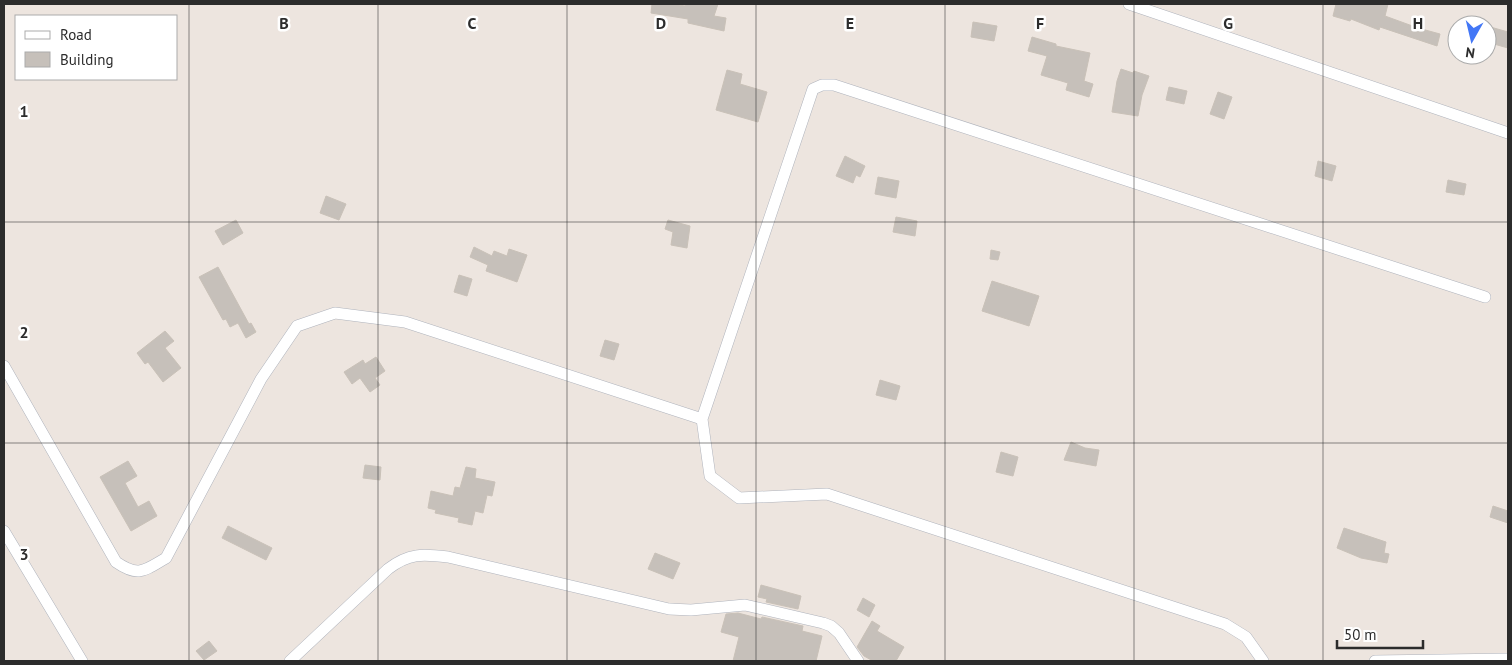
<svg xmlns="http://www.w3.org/2000/svg" width="1512" height="665" font-family="'PT Sans',sans-serif">
	<style>
		.building { fill: #c6c0ba; stroke: #c9c1b8 }
		.lines { fill: none; stroke-linecap: round; stroke-linejoin: round }
		.minor-casing { stroke: #afb3bc; stroke-width: 12 }
		.minor { stroke: #fff; stroke-width: 11 }
		.grid { fill: none; stroke: #2c2c2c; stroke-width: 1; stroke-opacity: 0.55 }
		.grid-label { font-size: 16px; text-anchor: middle; font-weight: bold; fill: #2c2c2c; stroke: #fff; stroke-width: 5; stroke-linejoin: round; paint-order: stroke }
	</style>
	<rect width="100%" height="100%" fill="#ede5df"/>
	<!-- building -->
	<path class="building" d="M652,4H673L685,6L686,4H718L714,16L726,18L724,31L688,23V19L651,13Z
		M1336,4H1388L1385,16L1418,28L1440,34L1437,46L1380,27L1379,30L1351,19L1350,21L1333,16Z
		M973,22L997,26L994,41L971,37Z
		M1487,26L1508,32V48L1487,42Z
		M1032,37L1056,44V46L1090,53L1084,81L1093,84L1089,97L1066,90L1068,83L1041,75L1047,56L1028,51Z
		M1121,69L1133,73L1134,71L1149,76L1142,95L1138,116L1112,112L1117,81Z
		M727,70L742,74L740,84L767,92L758,122L716,110Z
		M1169,87L1187,91L1184,104L1166,100Z
		M1218,92L1232,97L1224,119L1210,114Z
		M845,156L865,166L860,177L856,175L853,183L836,176Z
		M1318,161L1336,166L1332,181L1315,176Z
		M878,177L899,181L896,198L875,194Z
		M1448,180L1466,184L1464,195L1446,192Z
		M326,196L346,204L339,220L320,213Z
		M896,217L917,221L915,236L893,232Z
		M236,220L243,233L223,245L215,231Z
		M668,220L690,226L687,248L671,245L673,232L665,229Z
		M474,247L492,256L494,251L507,256L509,249L527,255L517,282L486,271L488,265L470,257Z
		M991,250L1000,252L998,260L990,259Z
		M218,267L249,324L251,323L256,332L246,338L238,323L230,327L226,319L223,320L199,277Z
		M459,275L472,279L467,296L454,292Z
		M992,281L1039,296L1029,326L982,311Z
		M165,331L174,341L165,348L181,368L163,382L148,362L145,364L137,353Z
		M605,340L619,344L614,360L600,356Z
		M376,357L385,371L375,378L380,385L370,392L360,378L352,384L344,372L363,360L365,364Z
		M880,380L900,386L896,400L876,395Z
		M1071,442L1085,448L1099,450L1096,466L1064,460Z
		M1001,452L1018,457L1013,476L996,472Z
		M128,461L137,476L125,483L138,507L149,501L157,516L131,531L100,477Z
		M365,465L381,467L380,480L363,478Z
		M466,467L476,469L475,478L495,482L492,496L487,495L483,513L475,511L472,525L458,522L459,518L435,513L436,510L428,508L431,491L453,496L455,487L460,488Z
		M1493,506L1508,511V523L1490,517Z
		M228,526L272,548L266,560L222,538Z
		M1344,528L1386,542L1384,553L1389,554L1387,563L1361,558L1337,548Z
		M655,553L680,563L673,579L648,569Z
		M761,585L801,596L798,609L766,602L767,599L758,597Z
		M863,598L875,605L869,617L857,610Z
		M738,613L761,619L762,617L803,626L802,631L822,636L816,661H733L739,637L721,632L726,614Z
		M872,621L880,626L877,631L904,647L896,661H873L864,656L857,647Z
		M209,641L217,651L204,660L196,651Z"/>
	<g class="lines">
		<defs>
			<path id="minor" d="M1129,4L1508,133
				M4,366L116,562C139,578 145,570 166,558L261,379L297,326L335,313L405,322L702,419L710,476L739,498L827,494L1225,624L1246,637L1263,661
				M702,419L813,89L822,85H834L1485,297
				M4,531L82,661
				M290,661L388,569C409,553 422,554 448,557L669,609L691,610L745,605L823,623L831,626L839,633L858,661
				M1375,661L1508,659"/>
		</defs>
		<!-- minor casing -->
		<use href="#minor" class="minor-casing"/>
		<!-- minor -->
		<use href="#minor" class="minor"/>
	</g>
	<!-- grid -->
	<path class="grid" d="M189,4V661M378,4V661M567,4V661M756,4V661M945,4V661M1134,4V661M1323,4V661M4,222H1508M4,443H1508"/>
	<g class="grid-label">
		<text x="284" y="29">B</text>
		<text x="472" y="29">C</text>
		<text x="661" y="29">D</text>
		<text x="850" y="29">E</text>
		<text x="1040" y="29">F</text>
		<text x="1228" y="29">G</text>
		<text x="1418" y="29">H</text>
		<text x="24" y="117">1</text>
		<text x="24" y="338">2</text>
		<text x="24" y="560">3</text>
	</g>
	<!-- border -->
	<rect width="1512" height="665" fill="none" stroke="#2c2c2c" stroke-width="10"/>
	<!-- legend -->
	<rect x="15" y="15" width="162" height="65" fill="#ffffff" stroke="#ababab"/>
	<rect x="25" y="31" width="25" height="8" fill="#ffffff" stroke="#ababab"/>
	<text x="60" y="40" font-size="15" fill="#2c2c2c">Road</text>
	<rect x="25" y="52" width="25" height="15" fill="#c6c0ba" stroke="#ababab"/>
	<text x="60" y="65" font-size="15" fill="#2c2c2c">Building</text>
	<!-- north arrow -->
	<g transform="translate(1472 40) rotate(188)"><circle r="24" fill="#ffffff" stroke="#ababab"/>
	<path d="M0-4L9 19L0 12L-9 19Z" fill="#4377f6"/>
	<text y="-8" font-size="14" font-weight="bold" text-anchor="middle" fill="#2c2c2c">N</text>
	</g>
	<!-- scale -->
	<path d="M1337 640v8h86v-8" fill="none" stroke="#2c2c2c" stroke-width="2.5"/>
	<text x="1344" y="640" font-size="15" fill="#2c2c2c" stroke="#ffffff" stroke-width="4" paint-order="stroke">50 m</text>
</svg>
